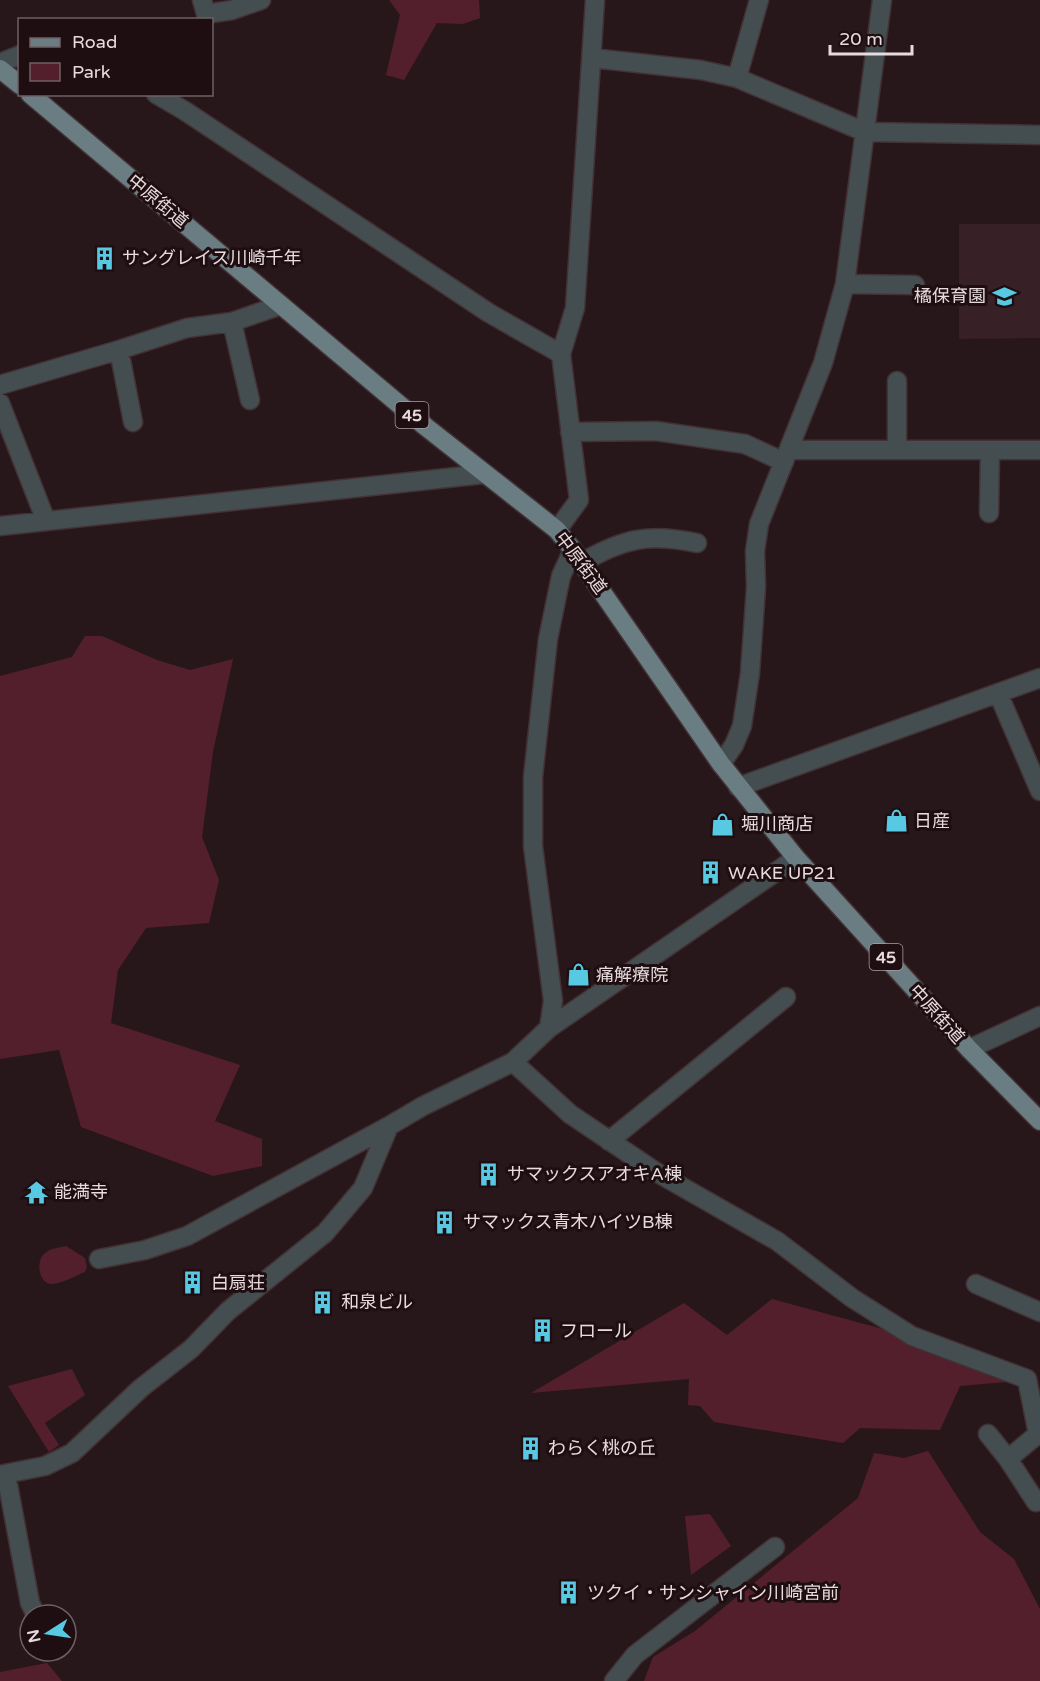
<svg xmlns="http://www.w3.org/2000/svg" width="1040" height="1681" font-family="'Varela Round','Noto Sans JP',sans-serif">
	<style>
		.built { fill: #372126 }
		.green { fill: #541f2d }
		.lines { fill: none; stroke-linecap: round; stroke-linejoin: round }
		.minor-casing { stroke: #433235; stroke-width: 21 }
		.major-casing { stroke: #433235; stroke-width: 21 }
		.minor { stroke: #444d4f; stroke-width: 18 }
		.major { stroke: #6a7d82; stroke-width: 18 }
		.labels { text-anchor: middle; stroke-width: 6; stroke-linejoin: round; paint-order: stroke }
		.shield { fill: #1e0e11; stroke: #ab9ea0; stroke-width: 1.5 }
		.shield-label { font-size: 16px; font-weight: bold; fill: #e7dbdd }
		.street-label { font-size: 18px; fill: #e7dbdd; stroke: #1e0e11 }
		.poi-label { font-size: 18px; fill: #e7dbdd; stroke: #1e0e11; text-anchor: start }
	</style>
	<rect width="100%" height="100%" fill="#28171a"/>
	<!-- built -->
	<path class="built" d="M959,224H1040V338L959,339Z"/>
	<!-- green -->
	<path class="green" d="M389,0H479L480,18L463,24L437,23L404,80L386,75L400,15Z
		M85,636H102L157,660L190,670L233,659L213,752L202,837L219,880L209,923L146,928L118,970L111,1023L240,1065L215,1121L262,1139V1166L213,1176L81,1127L59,1050L0,1059V676L72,657Z
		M66,1246L85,1258L87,1267L85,1272C75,1276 63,1283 53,1284C39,1285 36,1263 43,1255C49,1248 58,1248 66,1246Z
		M772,1299L879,1328L1018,1381L960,1386L940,1430L860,1428L843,1443L714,1422L700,1406L688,1405L689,1379L531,1393L684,1303L727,1335Z
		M72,1369L85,1395L45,1423L59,1445L49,1452L8,1386Z
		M928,1451L980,1532L1014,1559L1040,1609V1681H644L653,1657L695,1631L858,1498L874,1453L904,1458Z
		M710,1514L731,1546L691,1575L685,1516Z
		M47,1663L62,1681H0V1672Z"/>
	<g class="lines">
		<defs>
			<path id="minor" d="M202,0L206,14L232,10L261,0
				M592,58L701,70L737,78L865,132L1040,135
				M0,63L20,55
				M737,78L759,0
				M156,94L185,111L489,313L561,354
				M845,284L915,285
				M232,322L250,400
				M119,350L133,422
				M0,385L119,350L187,328L232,322L281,305
				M0,403L46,521
				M570,432L656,431L745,444L784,462
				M789,450H1040
				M897,450V381
				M989,513L990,450
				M0,526L484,474
				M557,530L579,500L561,354L575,308L595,0
				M581,563C624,538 649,533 697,543
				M998,693L1040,791
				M721,764L734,745L742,726L750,673L756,587L755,551L759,524L823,363L845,284L882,0
				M738,787L1040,678
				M549,1028L553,1001L533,846V777L548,639L561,576L573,550
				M969,1049L1040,1016
				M513,1062L570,1114L656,1172L777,1241L852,1298L912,1336L1027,1379
				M609,1141L786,997
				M99,1259L145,1250L187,1236L389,1126
				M976,1284L1040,1312
				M988,1434L1008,1459L1036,1502
				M1008,1459L1038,1434L1027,1379
				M6,1474L30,1603L36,1615
				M0,1475L45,1466L72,1453L141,1388L191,1349L228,1311L325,1233L363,1188L389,1126L423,1106L513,1062L549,1028L796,858
				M614,1681L635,1655L775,1547"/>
			<path id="major" d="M0,69L20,85
				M30,94L426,427L557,530L573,550L721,764L796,858L969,1049L1040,1121"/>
		</defs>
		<!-- minor casing -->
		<use href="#minor" class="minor-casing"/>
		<!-- major casing -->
		<use href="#major" class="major-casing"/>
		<!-- minor -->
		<use href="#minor" class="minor"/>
		<!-- major -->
		<use href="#major" class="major"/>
	</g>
	<!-- icons -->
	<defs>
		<symbol id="building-bare" viewBox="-9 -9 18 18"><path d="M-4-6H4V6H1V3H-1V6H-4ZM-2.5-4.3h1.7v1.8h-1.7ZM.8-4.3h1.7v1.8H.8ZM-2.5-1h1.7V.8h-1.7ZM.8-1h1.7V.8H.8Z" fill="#58c9e3" stroke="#1e0e11" stroke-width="2.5" paint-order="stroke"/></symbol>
		<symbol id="school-bare" viewBox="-9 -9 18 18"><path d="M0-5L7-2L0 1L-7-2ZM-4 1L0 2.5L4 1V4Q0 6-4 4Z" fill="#58c9e3" stroke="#1e0e11" stroke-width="2.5" paint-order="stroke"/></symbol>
		<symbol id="shop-bare" viewBox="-9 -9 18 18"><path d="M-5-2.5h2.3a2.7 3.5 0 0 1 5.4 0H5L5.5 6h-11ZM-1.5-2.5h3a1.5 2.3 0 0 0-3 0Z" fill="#58c9e3" stroke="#1e0e11" stroke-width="2.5" paint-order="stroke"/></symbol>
		<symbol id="temple-bare" viewBox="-9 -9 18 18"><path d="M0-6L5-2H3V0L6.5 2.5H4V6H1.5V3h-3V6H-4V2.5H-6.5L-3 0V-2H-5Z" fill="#58c9e3" stroke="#1e0e11" stroke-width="2.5" paint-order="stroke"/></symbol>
	</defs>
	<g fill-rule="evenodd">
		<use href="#building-bare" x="88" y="242" width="33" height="33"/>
		<use href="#school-bare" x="988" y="280" width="33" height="33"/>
		<use href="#shop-bare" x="880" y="804" width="33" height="33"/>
		<use href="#shop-bare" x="706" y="808" width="33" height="33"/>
		<use href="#building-bare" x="694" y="856" width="33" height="33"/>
		<use href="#shop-bare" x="562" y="958" width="33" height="33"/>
		<use href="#building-bare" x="472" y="1158" width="33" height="33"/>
		<use href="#temple-bare" x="20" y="1176" width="33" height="33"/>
		<use href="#building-bare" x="428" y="1206" width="33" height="33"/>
		<use href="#building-bare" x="176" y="1266" width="33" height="33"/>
		<use href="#building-bare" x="306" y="1286" width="33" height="33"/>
		<use href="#building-bare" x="526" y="1314" width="33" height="33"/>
		<use href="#building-bare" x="514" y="1432" width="33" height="33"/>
		<use href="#building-bare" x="552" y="1576" width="33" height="33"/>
	</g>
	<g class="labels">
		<!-- shield labels -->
		<g class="shield">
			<rect x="395.5" y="402" width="33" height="26" rx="4.5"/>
			<rect x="869.5" y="944" width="33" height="26" rx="4.5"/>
		</g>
		<g class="shield-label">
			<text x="412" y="421">45</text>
			<text x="886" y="963">45</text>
		</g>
		<!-- street labels -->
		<g class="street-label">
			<text transform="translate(158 201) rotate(40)" y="6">中原街道</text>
			<text transform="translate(581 563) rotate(53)" y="6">中原街道</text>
			<text transform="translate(937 1014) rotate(48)" y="6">中原街道</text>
		</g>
		<!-- poi labels -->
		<g class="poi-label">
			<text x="122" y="264">サングレイス川崎千年</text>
			<text x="986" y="302" text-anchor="end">橘保育園</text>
			<text x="914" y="827">日産</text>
			<text x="741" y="830">堀川商店</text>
			<text x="728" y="879">WAKE UP21</text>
			<text x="596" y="981">痛解療院</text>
			<text x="507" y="1180">サマックスアオキA棟</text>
			<text x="54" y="1198">能満寺</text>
			<text x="463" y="1228">サマックス青木ハイツB棟</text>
			<text x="211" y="1289">白扇荘</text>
			<text x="341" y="1308">和泉ビル</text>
			<text x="560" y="1337">フロール</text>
			<text x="548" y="1454">わらく桃の丘</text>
			<text x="587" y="1599">ツクイ・サンシャイン川崎宮前</text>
		</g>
	</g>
	<!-- legend -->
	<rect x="18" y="18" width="195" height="78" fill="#1e0e11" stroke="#6e6063" stroke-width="1.5"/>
	<rect x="30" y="38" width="30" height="9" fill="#6a7d82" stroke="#6e6063" stroke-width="1.5"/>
	<text x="72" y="48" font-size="18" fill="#e7dbdd">Road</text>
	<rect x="30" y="63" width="30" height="18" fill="#541f2d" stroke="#6e6063" stroke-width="1.5"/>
	<text x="72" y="78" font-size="18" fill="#e7dbdd">Park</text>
	<!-- north arrow -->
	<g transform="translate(48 1633) rotate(258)"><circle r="28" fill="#1e0e11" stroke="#6e6063" stroke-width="1.5"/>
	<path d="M0-4.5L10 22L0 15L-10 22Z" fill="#58c9e3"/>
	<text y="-9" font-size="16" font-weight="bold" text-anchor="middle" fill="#e7dbdd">N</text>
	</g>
	<!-- scale -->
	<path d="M830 45v9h82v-9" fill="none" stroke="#e7dbdd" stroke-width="3"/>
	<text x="839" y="45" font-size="18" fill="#e7dbdd" stroke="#1e0e11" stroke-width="4.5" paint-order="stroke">20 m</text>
</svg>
